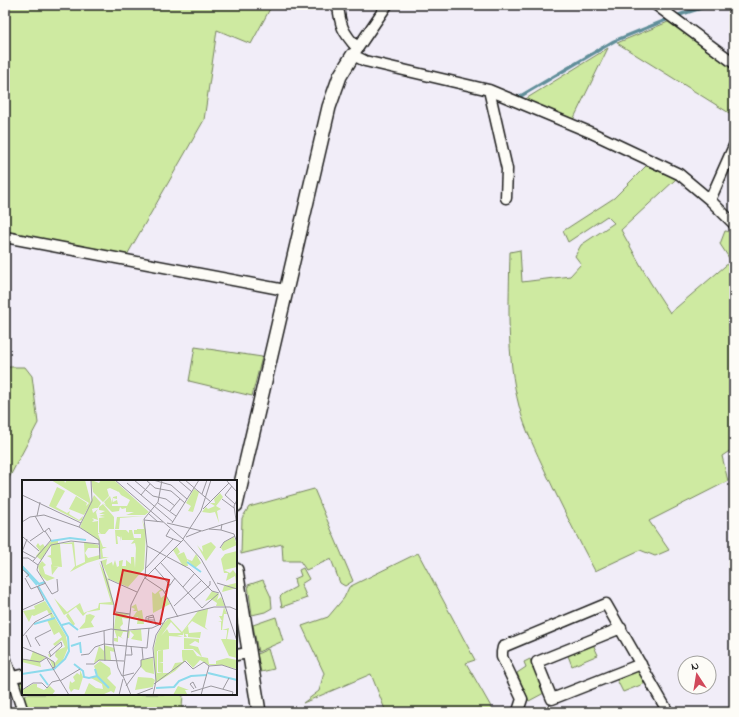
<svg xmlns="http://www.w3.org/2000/svg" width="739" height="717" font-family="'Indie Flower',sans-serif">
	<style>
		.green { fill: #ceeaa1; stroke: #75835e }
		.lines { fill: none; stroke-linecap: round; stroke-linejoin: round }
		.stream { stroke: #608e99; stroke-width: 3.5 }
		.minor-casing { stroke: #1c1c1c; stroke-width: 13 }
		.tertiary-casing { stroke: #1c1c1c; stroke-width: 16 }
		.minor { stroke: #fdfcf7; stroke-width: 10 }
		.tertiary { stroke: #fdfcf7; stroke-width: 13 }
		.inset-river { fill: none; stroke: #8ddaec; stroke-width: 2 }
		.inset-road { fill: none; stroke: #9c99a0; stroke-width: 1 }
		.view { fill: #d62828; fill-opacity: 0.15; stroke: #d62828; stroke-width: 2 }
		.inset-edge { fill: none; stroke: #1c1c1c; stroke-width: 2 }
	</style>
	<rect width="100%" height="100%" fill="#f1edf8"/>
	<filter id="ink" filterUnits="userSpaceOnUse"><feTurbulence type="fractalNoise" baseFrequency=".025" numOctaves="2"/><feDisplacementMap in="SourceGraphic" scale="8" xChannelSelector="R" yChannelSelector="G"/><feConvolveMatrix kernelMatrix="1 2 1 2 8 2 1 2 1" color-interpolation-filters="sRGB"/></filter>
	<g filter="url(#ink)">
		<!-- green -->
		<path class="green" d="M5,5H272L251,44L217,30L204,120L127,255L5,232Z
			M668,22L734,70V116L617,43Z
			M608,48L573,120L524,100Z
			M646,166L663,172L676,179L621,230L650,282L670,313L731,261L720,244L725,231L732,232L734,236V448L722,456L728,481L649,521L669,550L655,556L640,550L595,571C578,539 562,507 546,473C536,451 525,430 519,406C506,356 509,303 510,252L520,250L522,282L570,276L581,264L575,256L581,245L614,223L607,216L568,242L563,231L614,198Z
			M195,347L262,357L252,396L189,381Z
			M10,367H25L32,376L38,423L8,480L5,473V368Z
			M314,489L353,581L345,586L340,583L331,559L306,570L300,561H283L282,544L241,554L242,518L249,507Z
			M418,553L475,660L466,663L494,712H386L371,674L303,703L319,691L324,673L302,626L328,617L344,598L349,587Z
			M303,568L309,579L301,584L307,598L282,607L280,597L283,594L296,587L294,579L301,576L299,570Z
			M263,580L271,597L272,608L265,612L252,615L248,585Z
			M276,617L283,641L258,652L253,625Z
			M592,642L598,655L572,666L567,653Z
			M268,649L274,669L261,672L257,654Z
			M530,659L544,693L529,701L517,673L526,667L524,662Z
			M635,670L640,671L646,683L623,692L616,678Z
			M23,682V694H183L182,708L210,710L213,712H28L19,683Z"/>
		<g class="lines">
			<!-- stream -->
			<path class="stream" d="M679,15L710,5
				M519,97L614,41L666,20"/>
			<defs>
				<path id="minor" d="M338,5C340,26 343,32 357,48
					M387,5L353,55L365,61L489,90L592,133L679,174L710,200L734,224
					M656,5L734,63
					M489,90L507,169L506,198
					M710,200L734,146
					M5,237L285,290
					M621,628L537,662L552,699L641,664
					M236,655L249,653
					M5,657L23,712
					M12,677L23,675
					M519,708L522,699L502,657V652L503,647L606,604L668,712"/>
				<path id="tertiary" d="M236,505L329,107L340,76L353,55
					M236,570L259,712"/>
			</defs>
			<!-- minor casing -->
			<use href="#minor" class="minor-casing"/>
			<!-- tertiary casing -->
			<use href="#tertiary" class="tertiary-casing"/>
			<!-- minor -->
			<use href="#minor" class="minor"/>
			<!-- tertiary -->
			<use href="#tertiary" class="tertiary"/>
		</g>
	</g>
	<!-- overview -->
	<g transform="translate(22 480)">
		<rect width="215" height="215" fill="#f1edf8"/>
		<path d="M29,0H42L43,3L45,0H63L69,23L62,35L47,29L54,16L65,23L64,26L67,23ZM69,0L77,3L79,0H92L127,32L123,35H104L112,32H104V28L100,29L98,27L97,31L90,32L87,29L89,26L87,29L81,23L84,25L82,22L88,16L90,23L91,17L95,16V19L91,18V22L95,20L96,24H90V26H105L108,20L99,15L95,9L97,12L88,8L85,9L87,16L81,22L71,12ZM35,7L43,11L34,27L45,33L48,31L47,34L57,40L61,36L60,40L57,41L27,26ZM172,9L177,12L171,32L166,31L169,26L164,23ZM198,13L201,17L194,26L199,29L195,31L197,43L193,32L188,33L180,32L184,27L186,29L193,26L188,23H193L192,19ZM72,15L79,23L76,28H70L73,29H70L71,33L76,29L74,32L76,40L70,38L72,40L70,42L76,41V53L79,54L77,52V38L83,37L77,36L83,34H77L83,31L77,30V27L81,24L92,37V49H87L83,54H76L81,67H85L80,69L81,77H87L79,79L77,61L58,47ZM123,36L98,38L97,49H93L95,37ZM120,39L124,51L122,89L106,107L87,99L79,81L85,79L84,85L90,82L91,86L93,80L95,87L97,86V81L101,80L100,86H104V80L109,84V77H112L113,88L114,68L113,63L109,64L112,60H100L99,56L98,61V57L95,56L96,64H94L93,50H104L107,53V50H110L112,58H119V54H112V50H115V47V49H122ZM212,57L215,65L201,71L199,68L202,62ZM36,60V64L52,62L54,86L63,82L62,62L76,65L77,68H66L63,73L66,78L78,75V79L65,83L48,92L53,86L50,64H38L40,87L29,86L36,87L30,95L29,85L30,84L29,78L25,76L29,75V65L19,80L14,76L18,71L14,66L16,63L18,66L21,64L23,67L19,71L29,61ZM189,62L194,67L184,81L175,65L181,72L180,66ZM155,67L158,72L155,75L162,72L165,79L170,81L174,74L179,83L173,88L165,80L166,86H161L151,70ZM215,71V87L202,90L208,93L211,90L215,95V108L200,112L202,106L214,103L213,96L204,101L206,93H202L199,79L203,74ZM20,81L24,85L21,87L23,94L33,98L25,101L18,95L16,86ZM77,82L86,99L92,125L78,124V130L65,132L61,136L54,127L46,133L53,144L51,146L44,136L46,133L42,135L32,118L45,132L58,123L62,133L64,132L76,128L77,123L89,122ZM139,109L141,110L137,112L139,118L144,114L147,123H150L131,133L130,112L133,114ZM190,111L197,114L195,120L199,117L203,126H194L195,123L189,119L183,121ZM23,121L30,132L27,134L25,130L12,136L10,135L7,142L1,131L13,129L12,126ZM114,124L116,131L120,130L122,144H115L116,137H111L115,131H111L113,129L109,127ZM202,127L205,134H202L200,150L207,148L205,159L214,160L215,178L207,176L199,159H204L205,153V150H199V142H196L200,141L197,136H200ZM186,129L183,147L186,150L170,141L163,149L166,146L167,153L179,152L178,158L166,157V154H163L165,157H162V152L161,155H155L161,157L147,156V169L133,171H135V193H133L132,168L135,155L142,143L147,138L160,152L176,131ZM149,142L159,153H147L145,149L139,156ZM94,132L108,134L103,136L107,139L100,138L101,144L98,147L100,151H105V157V152H101L99,157L102,159L96,156V162L92,161V158H95L92,149ZM30,133L44,156L46,168L41,180L31,188L26,174L29,175L27,178L33,183L36,179L33,176L34,171L43,167L40,160L33,166L31,164L40,157L37,152L32,155L25,140L29,138L28,134ZM68,134L73,136L69,142L72,147L57,149L63,142L64,135ZM119,149L120,161L109,159L112,155L108,151L107,158H105L106,151ZM162,158L177,159V163L173,161L167,165L176,167L180,177L171,169H162ZM82,165L92,168L93,172L88,171L89,180H77L72,183L77,166L82,171ZM136,170H141V182H137L141,183V193L136,192ZM160,170H171L175,176L186,178L187,184H194V181L205,178L215,180V189L200,185H187L178,180L171,188L164,180L153,191L134,203L133,193H148L153,183L161,182L160,176L164,178L160,176ZM11,171L24,177L18,182L19,187L0,182V179L8,180ZM131,178L132,194L124,192L119,187V180ZM78,181L88,188L89,194L85,198L94,207L92,213L89,211L80,215H62L67,203L74,208L81,209L80,204L69,198L75,195L72,186ZM58,190L61,197L57,210L52,209L49,212L47,208L48,201L50,203L53,201L51,197L55,193L58,195ZM116,197L130,198L133,200L131,207L113,210ZM11,204H15V207L22,210L28,206L33,211L30,215H0V210ZM156,206L167,210H163L165,214L151,215Z" fill="#ceeaa1" fill-rule="evenodd"/>
		<path class="inset-river" d="M29,61L48,58L64,60M165,82L179,92M0,86L17,104L23,102M0,87L15,105M12,144L33,138M40,145L47,143L56,150M49,166L58,163L59,173M52,184L61,191L62,197L67,198L75,196L73,189M186,193L215,200M0,194L32,189L43,179L47,171L46,157L16,106M18,194L26,205M75,196L87,208M134,208L152,207L157,201L169,196L185,195"/>
		<path class="inset-road" d="M93,0L161,59L179,79L199,114L215,161M112,0L131,16L144,19L153,26M124,0L133,8L149,11L163,23M131,0L149,5L165,19M156,0L170,12M163,0L189,22M204,0L215,12M105,3L151,42M210,6L203,15L213,24M180,14L185,0M0,15L59,43M119,15L128,4M200,19L212,28M136,23L154,36M181,29L207,3M148,31L158,19M127,34L136,42M13,36L22,52L27,48L29,52M15,36L18,22M122,40L141,42M214,40L212,26L215,20M0,42L8,37L22,35L57,47L77,60L78,79M145,43L180,51L215,40M150,43L177,0M200,44L199,50L212,54L215,63M57,47L70,21L69,0M148,49L144,56L159,62M187,49L199,50M1,57L17,71M164,57L179,51M161,59L179,31L189,0M8,61L21,52M125,66L168,89L190,111L197,113M198,68L202,62L213,56M0,71L13,78M0,72L5,59M0,78H6L16,85M11,81L29,60L23,51M79,81L92,125L91,163L96,188L100,196L112,193M138,82L180,128M133,88L148,105M0,89L7,95L4,97M123,89L151,59M3,98L9,109L24,103M123,98L125,66L122,39L136,22L140,0M123,98L141,110L156,137M35,99L36,111L30,114L15,90L16,85L29,65L49,61L77,64M86,99L115,112M195,103L215,109M161,107L173,93M143,112L153,98M172,119L188,105V101M152,126L180,100M180,128L196,114M0,130L22,120L15,106M94,132L108,134M132,137L126,138V140H132M124,141V137L131,135L134,145M106,150L130,148L141,143M82,151L83,181M4,155L9,167M0,157L13,142L30,133M56,157L89,149L106,151M18,166L13,158L29,150M0,167L24,177L47,215M120,167L121,179M59,175L67,174L73,167L82,164L125,168L127,148M103,175H110L109,166M24,177L32,182L33,187L30,188M28,177L40,166L39,162L27,172L29,176M0,179L18,182L24,178M64,184H72L77,180L102,181M38,201L58,189M132,204L163,181L171,189L182,182L187,186L200,185L215,190M104,206L119,186V180L132,177M172,209L168,204L171,202L174,208M201,209L207,198M0,210L11,203H20L25,208L30,202L38,200M169,212L189,206L211,212L210,215M97,215L101,199M109,215L101,196L109,125L122,99L161,60M113,215L131,208M131,215L134,201L131,168L134,155L144,139L192,127H208L215,130M179,215L187,186"/>
		<path class="view" d="M101,90L147,100L138,144L92,134Z"/>
		<rect width="215" height="215" class="inset-edge"/>
	</g>
	<!-- margin -->
	<rect width="739" height="717" fill="none" stroke="#fdfcf7" stroke-width="20"/>
	<rect x="10" y="10" width="719" height="697" fill="none" stroke="#1c1c1c" stroke-width="1.5" filter="url(#ink)"/>
	<!-- north arrow -->
	<g transform="translate(697 675) rotate(348)"><circle r="19" fill="#fdfcf7" stroke="#a3a29f"/>
	<path d="M0-3L7 15L0 10L-7 15Z" fill="#d1495b"/>
	<text y="-6" font-size="11" font-weight="bold" text-anchor="middle" fill="#1c1c1c">N</text>
	</g>
</svg>
